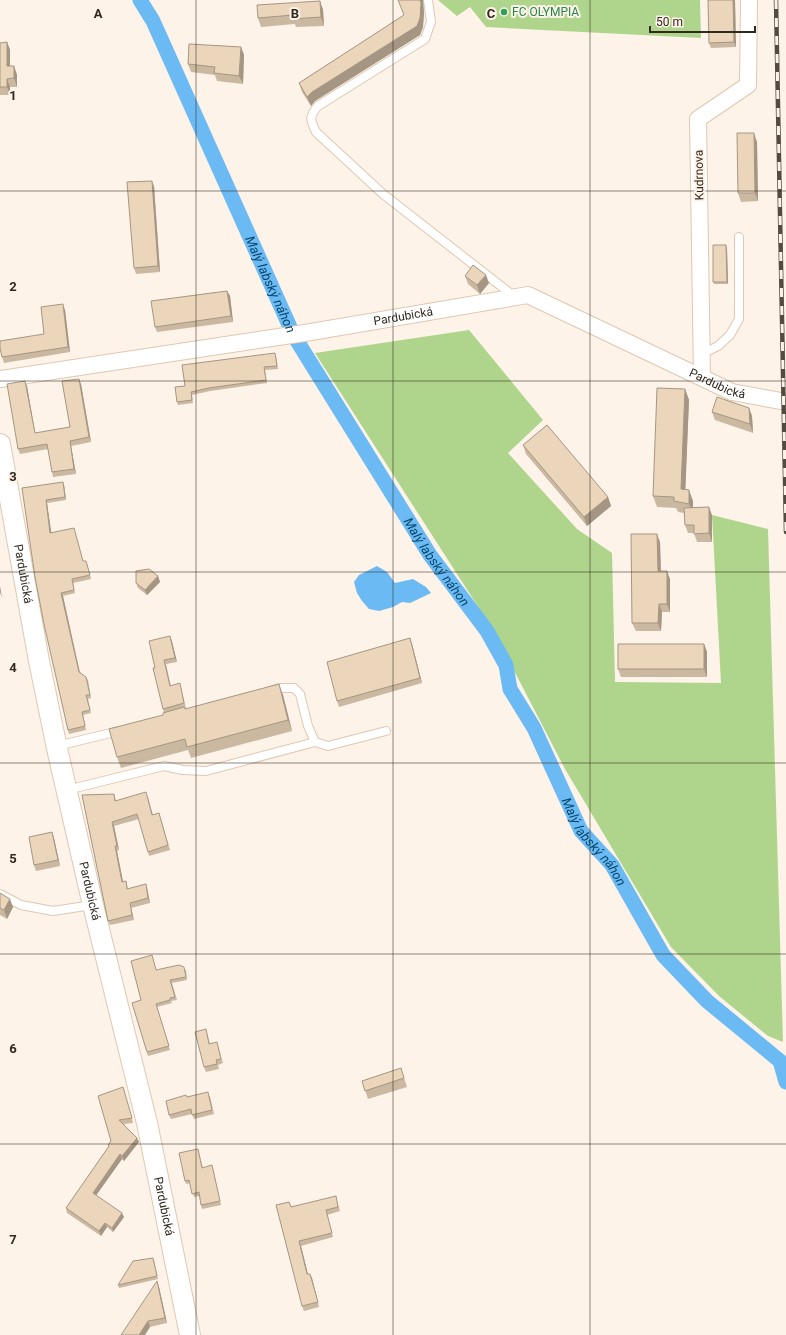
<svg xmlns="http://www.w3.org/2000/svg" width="786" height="1335" font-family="Roboto,sans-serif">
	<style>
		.green { fill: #afd58c }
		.water { fill: #6bbaf4 }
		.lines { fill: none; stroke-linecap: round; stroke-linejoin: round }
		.canal { stroke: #6bbaf4; stroke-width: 15 }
		.service-casing { stroke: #e1c7af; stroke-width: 10 }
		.minor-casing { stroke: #e1c7af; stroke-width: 18 }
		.tertiary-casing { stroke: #e1c7af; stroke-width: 22 }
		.service { stroke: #fff; stroke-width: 8 }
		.minor { stroke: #fff; stroke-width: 16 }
		.tertiary { stroke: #fff; stroke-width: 20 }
		.rail-casing { stroke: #534a40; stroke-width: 4.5 }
		.rail { stroke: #fdf3e9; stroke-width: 3; stroke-dasharray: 9; stroke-linecap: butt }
		.wall { fill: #cbb8a1 }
		.shaded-wall { fill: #a59683 }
		.building { fill: #ecd6bb; stroke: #a59683 }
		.grid { fill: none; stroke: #31281e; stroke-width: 1; stroke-opacity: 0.55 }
		.leisure-dot { fill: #2e9e5b; stroke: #fdf3e9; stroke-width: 1.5 }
		.labels { text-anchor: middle; stroke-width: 4; stroke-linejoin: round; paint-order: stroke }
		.leisure-label { font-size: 12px; fill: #27864d; stroke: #fdf3e9; text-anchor: start }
		.street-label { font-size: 12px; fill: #31281e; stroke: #fdf3e9 }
		.water-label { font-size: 13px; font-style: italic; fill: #03456a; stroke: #fdf3e9 }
		.grid-label { font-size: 13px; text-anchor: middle; font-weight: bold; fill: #31281e; stroke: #fdf3e9; stroke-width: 4; stroke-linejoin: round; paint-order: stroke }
	</style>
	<rect width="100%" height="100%" fill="#fdf3e9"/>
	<!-- green -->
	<path class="green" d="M438,0H700L701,38L486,27L470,7L457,16Z
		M469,330L543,420L508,453L577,529L612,553L615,682L721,683L712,515L768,529L783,1042L768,1036L719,996L671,947L565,769L493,630L315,353Z"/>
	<!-- water -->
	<path class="water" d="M377,566L387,572L395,583L413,579L426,587L431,593L410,603L402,602L393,607L379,611L369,609L362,601L357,593L354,582L359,575Z"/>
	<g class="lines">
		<!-- canal -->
		<path class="canal" id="s1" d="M140,0L153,21L294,336L430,555L487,631L506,665L510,689L534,728L581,831L612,865L663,955L707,1001L780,1061L786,1082"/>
		<defs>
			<path id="service" d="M428,0L431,22L425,39L318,106C309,116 310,120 316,132L383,194L515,297
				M702,354L718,346L730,335L739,319V237
				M270,691L280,688H294L300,694L308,726L315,742L328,746L386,731
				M57,746L119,731
				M67,790L164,766L183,770L206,771L315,742
				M0,894L21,905L53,911L92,905"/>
			<g id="minor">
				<path d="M702,377L698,119L748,85L749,0"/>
				<path id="s2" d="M0,379L305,333L528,295L732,392L786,402"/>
			</g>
			<g id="tertiary">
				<path id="s3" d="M0,444L39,661L58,753L93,905L147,1123L190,1335"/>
			</g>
		</defs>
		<!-- service casing -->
		<use href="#service" class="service-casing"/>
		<!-- minor casing -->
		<use href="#minor" class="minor-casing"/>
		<!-- tertiary casing -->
		<use href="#tertiary" class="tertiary-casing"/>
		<!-- service -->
		<use href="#service" class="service"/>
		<!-- minor -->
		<use href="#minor" class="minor"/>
		<!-- tertiary -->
		<use href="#tertiary" class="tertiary"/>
		<defs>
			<path id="rail" d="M776,0L786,532"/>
		</defs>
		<!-- rail casing -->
		<use href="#rail" class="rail-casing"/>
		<!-- rail -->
		<use href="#rail" class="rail"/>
	</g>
	<!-- wall -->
	<path class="wall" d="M423,0L424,13L423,27L420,35L315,101L311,106L302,92L299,83L404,15Z
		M708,0H735L736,47L711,48L709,43Z
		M320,1L323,10L324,26L296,27L295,24L261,27L258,18Z
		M7,42L10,50V66H14L17,75V87H10V95H0V43Z
		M241,47L244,55L243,84L217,81L215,75L191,72L188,64Z
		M757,142L758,201L741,202L738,193Z
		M154,186L160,272L136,274L134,268Z
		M727,248L728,284H714L713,282Z
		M465,276L489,283L480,294L468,284Z
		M227,291L230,296L233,322L157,332L155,327Z
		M65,310L70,352L4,363L2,357L44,334Z
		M276,356L278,369L265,370L267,383L210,391L192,395L193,403L178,405L177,402L185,386Z
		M81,384L91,442L71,446L76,474L53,477L52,472L48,449L20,454L18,449L27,386L35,433L70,427Z
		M685,389L689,400L685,489L693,501V507L712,515V542H697L694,533H688L685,525L684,513L678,512L676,508L657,507L653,496Z
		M749,408L752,416L753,433L715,420L712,412Z
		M523,445L608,497L611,506L587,526L526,454Z
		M63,482L64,485L66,500L47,503L51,533L87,564L91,579L73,583L75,593L63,596L80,672L88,680L91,698L88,699L91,713L83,715L86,730L69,734L68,730L22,488Z
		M660,542L661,571L670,579V612H662L661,631H636L632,623Z
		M158,576L160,582L147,595L138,588L136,583Z
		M170,636L177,662L166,664L171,686L181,688L186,708H185V709L283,695L292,731L191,758L188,750L121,768L117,757L163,715L164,713L163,709L155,668Z
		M410,638L412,644L422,683L339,707L337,701Z
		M704,644L707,652V677H621L618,669Z
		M114,794L116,801L148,797L153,815L159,813L170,850L149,856L139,819L114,826L119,850L117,851L123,882L126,881L128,889L146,884L147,888L150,903L131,908L134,920L110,925L108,921L82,795Z
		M54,838L60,866L36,871L34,865Z
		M0,893L13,907L7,919L0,915Z
		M157,970H186L187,980L172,983L177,1000L171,1001L172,1003L157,1007L170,1050L148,1056L132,1003L141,1000Z
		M206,1029L210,1044L218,1047L223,1063L218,1065L219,1069L206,1072L204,1067Z
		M401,1068L407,1087L368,1099L362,1081Z
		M123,1087L133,1123L124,1124L139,1142L124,1161L122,1159L96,1195L124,1217L113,1232L107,1227L101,1236L67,1213L66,1208L109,1147L108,1145L111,1141Z
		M210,1096L214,1114L194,1119L192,1114L171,1119L169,1115L187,1097Z
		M198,1149L203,1168L212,1165L221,1205L202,1209L199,1196L194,1197L190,1183L186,1184L185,1181Z
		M337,1201L340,1211L327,1215L333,1237L301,1246L308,1274L312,1278L319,1307L304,1311L302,1306L291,1207Z
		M154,1260L158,1279L119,1288L118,1285Z
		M159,1287L167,1323L150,1327L121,1335Z"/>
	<!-- shaded-wall -->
	<path class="shaded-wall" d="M420,0H423L424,13L423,27L420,35L315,101L311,106L307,97L312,92L417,26Z
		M733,0H735L736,47L734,42Z
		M320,1L323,10L324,26L321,17Z
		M7,42L10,50V75L7,66Z
		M241,47L244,55L243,84L239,76Z
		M14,66L17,75V87L14,78Z
		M7,79L10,87V95L7,87Z
		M754,133L757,142L758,201L755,193Z
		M152,181L154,186L160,272L158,266Z
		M726,245L727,248L728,284L727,282Z
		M486,275L489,283L480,294L477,285Z
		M227,291L230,296L233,322L231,316Z
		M63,304L65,310L70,352L68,347Z
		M79,379L81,384L91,442L89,437Z
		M25,381L27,386L36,438L35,433Z
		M685,389L689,400L685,500L681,489Z
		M749,408L752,416L753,433L750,424Z
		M70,441L71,446L76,474L74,469Z
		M63,482L64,485L66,500L65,497Z
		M689,490L693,501V515L689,504Z
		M608,497L611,506L587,526L584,517Z
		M46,500L47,503L52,537L50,533Z
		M709,507L712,515V542L709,533Z
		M657,534L660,542L661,579L658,571Z
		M667,571L670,579V612L667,604Z
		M158,576L160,582L147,595L145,590Z
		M0,586L2,598L0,592Z
		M61,593L63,596L80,675L79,672Z
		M659,604L662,612L661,631L658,623Z
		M170,636L172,641L177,662L175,658Z
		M410,638L412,644L422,683L420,678Z
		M704,644L707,652V677L704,669Z
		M279,684L283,695L292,731L288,720Z
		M112,822L114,826L119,850L117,846Z
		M52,832L54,838L60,866L58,860Z
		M115,846L117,851L124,887L122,882Z
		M146,884L147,888L150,903L148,898Z
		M10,899L13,907L7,919L4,910Z
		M130,903L131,908L134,920L132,915Z
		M137,1138L139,1142L124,1161L122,1156Z
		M120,1154L122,1159L95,1197L93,1193Z
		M122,1213L124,1217L113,1232L112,1228Z
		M105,1223L107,1227L101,1236L99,1231Z
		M299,1241L301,1246L309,1279L307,1274Z
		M310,1274L312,1278L319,1307L318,1302Z
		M157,1281L159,1287L167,1323L165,1318Z
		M148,1321L150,1327L145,1335H139Z"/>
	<!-- building -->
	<path class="building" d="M398,0H420L421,3L420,18L417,26L312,92L307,97L299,83L404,15Z
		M708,0H733L734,42L709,43Z
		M320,1L321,17L293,19V15L258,18L257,5Z
		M7,42V66H14V78L7,79V87H0V43Z
		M189,44L241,47L239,76L214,73L215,67L188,64Z
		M737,133H754L755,193H738Z
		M152,181L158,266L134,268L127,182Z
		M713,245H726L727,282H713Z
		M473,265L486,275L477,285L465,276Z
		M227,291L231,316L155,327L151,301Z
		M63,304L68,347L2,357L0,348V341L44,334L41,307Z
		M275,353L277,366L264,367L266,380L209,388L191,392L192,400L177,402L175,387L185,386L182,365Z
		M79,379L89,437L70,441L74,469L52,472L47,444L18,449L7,384L25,381L35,433L70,427L62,381Z
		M657,388L685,389L681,489L689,490V504L674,501V497L653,496Z
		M717,397L749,408L750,424L712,412Z
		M547,425L608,497L584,517L523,445Z
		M63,482L65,497L46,500L50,533L74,528L83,561H86L90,575L72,579L74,590L61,593L79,672L86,677L90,695H86L90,710L82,712L85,726L68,730L44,624L35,577L22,488Z
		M709,507V533L694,534V525H685L684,508Z
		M631,534H657L658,571H667V604H659L658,623H632Z
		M149,569L158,576L145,590L136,583V571Z
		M170,636L175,658L164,660L170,686L180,683L184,703L163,709L153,668H155L149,641Z
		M410,638L420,678L337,701L327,662Z
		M618,644H704V669H618Z
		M279,684L288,720L187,747L185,739L117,757L109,729L163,715V713L184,707L185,709Z
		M146,792L152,815L159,813L168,845L148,852L137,814L112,822L117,846H115L122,882L126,881L127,889L146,884L148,898L130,903L132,915L108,921L82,795L114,794L115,801Z
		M52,832L58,860L34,865L29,837Z
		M0,893L10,899L4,910L0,908Z
		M152,955L156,970L179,965L184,967L186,977L170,980L175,997L170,998V1000L156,1004L169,1046L147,1052L132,1003L141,1000L131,961Z
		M206,1029L209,1044L217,1042L221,1059L216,1060L217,1064L204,1067L195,1032Z
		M401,1068L404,1078L365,1091L362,1081Z
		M123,1087L132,1118L119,1120L137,1138L122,1156L120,1154L93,1193L122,1213L112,1228L105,1223L99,1231L66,1208L109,1146L108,1145L111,1141L98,1096Z
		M208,1092L212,1110L192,1115L191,1109L169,1115L166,1101L186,1095L187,1097Z
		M198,1149L202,1168L212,1165L220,1201L201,1205L199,1192L192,1194L189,1180L185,1181L179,1153Z
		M336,1196L338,1207L326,1210L332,1233L299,1241L307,1274H310L318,1302L302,1306L276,1205L289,1202L291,1207Z
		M153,1258L157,1276L118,1285L133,1261Z
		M157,1281L165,1318L148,1321L139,1335H121Z"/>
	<!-- grid -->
	<path class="grid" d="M196,0V1335M393,0V1335M590,0V1335M0,191H786M0,381H786M0,572H786M0,763H786M0,954H786M0,1144H786"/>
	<!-- markers -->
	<circle class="leisure-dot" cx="504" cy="12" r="4"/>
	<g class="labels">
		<!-- leisure labels -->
		<g class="leisure-label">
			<text x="512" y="16">FC OLYMPIA</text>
		</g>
		<!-- street labels -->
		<g class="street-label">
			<text transform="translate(699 175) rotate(-91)" y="4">Kudrnova</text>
			<text dy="4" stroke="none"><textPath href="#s2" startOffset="408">Pardubická</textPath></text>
			<text dy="4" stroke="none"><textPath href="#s2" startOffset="744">Pardubická</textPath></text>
			<text dy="4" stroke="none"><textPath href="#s3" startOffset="132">Pardubická</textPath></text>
			<text dy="4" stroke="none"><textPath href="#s3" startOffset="456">Pardubická</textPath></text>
			<text dy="4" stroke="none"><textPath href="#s3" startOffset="780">Pardubická</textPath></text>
		</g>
		<!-- water labels -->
		<g class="water-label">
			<text dy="5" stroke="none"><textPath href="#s1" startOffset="313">Malý labský náhon</textPath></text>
			<text dy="5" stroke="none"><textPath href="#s1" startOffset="637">Malý labský náhon</textPath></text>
			<text dy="5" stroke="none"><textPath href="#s1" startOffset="961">Malý labský náhon</textPath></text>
		</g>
	</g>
	<g class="grid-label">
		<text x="98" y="18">A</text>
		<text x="295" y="18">B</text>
		<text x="491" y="18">C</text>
		<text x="13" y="100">1</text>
		<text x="13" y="291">2</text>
		<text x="13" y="481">3</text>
		<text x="13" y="672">4</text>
		<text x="13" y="863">5</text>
		<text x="13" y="1053">6</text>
		<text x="13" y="1244">7</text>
	</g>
	<!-- scale -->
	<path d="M650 26v6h105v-6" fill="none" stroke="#31281e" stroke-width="2"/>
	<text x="656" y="26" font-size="12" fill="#31281e" stroke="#fdf3e9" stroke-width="3" paint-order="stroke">50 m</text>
</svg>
